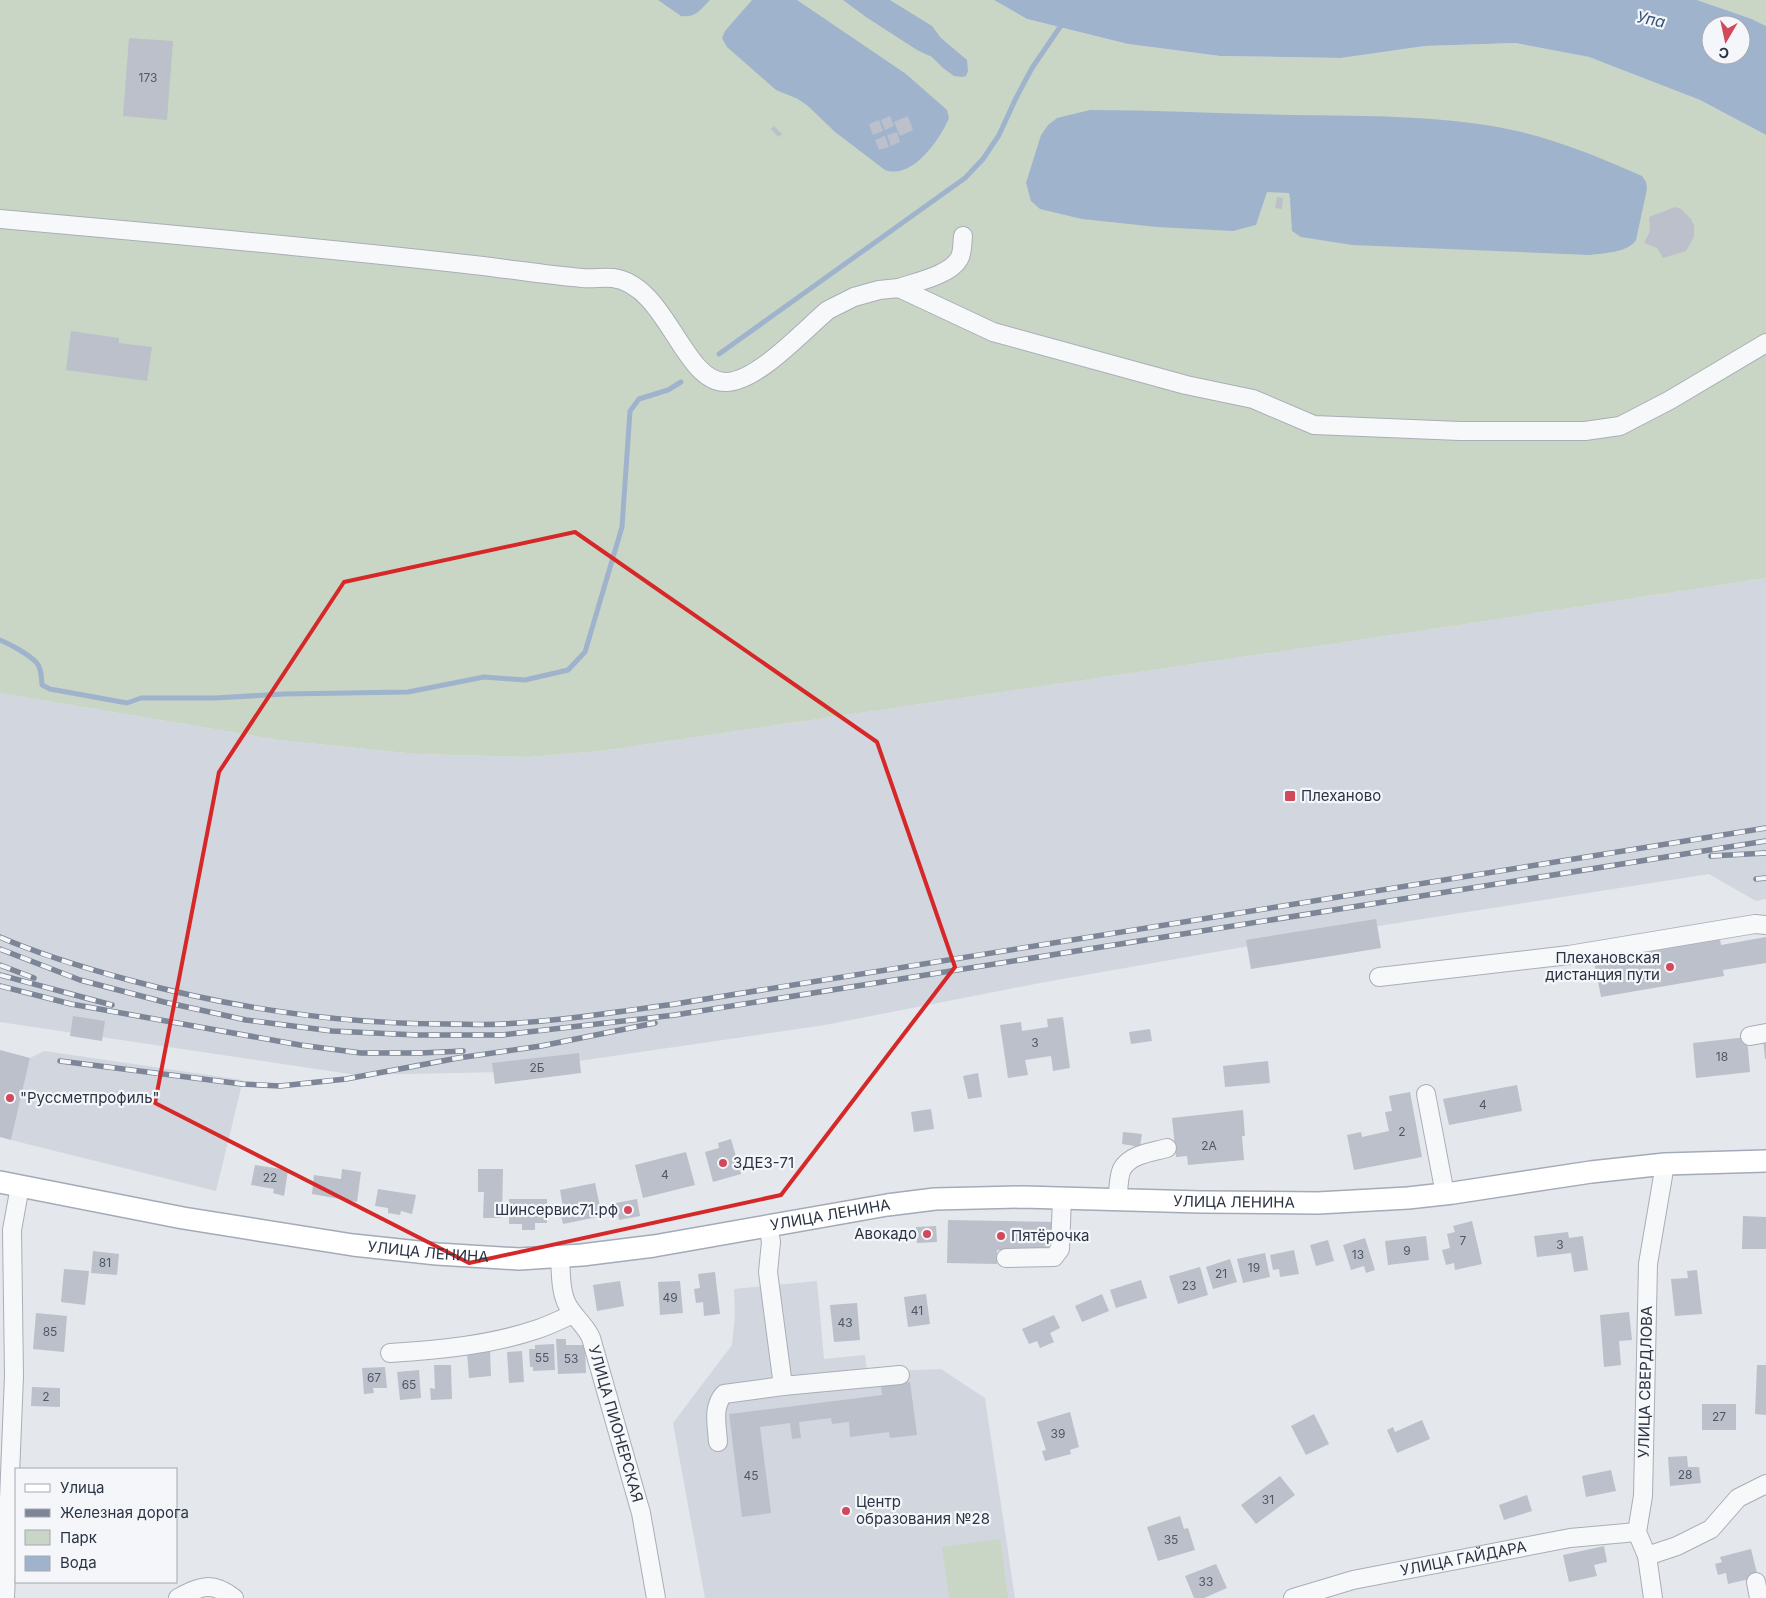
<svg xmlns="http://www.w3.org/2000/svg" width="1766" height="1598" font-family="Inter,sans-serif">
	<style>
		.built { fill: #d2d6de }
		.green { fill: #c9d6c5 }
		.water { fill: #9fb4cc; fill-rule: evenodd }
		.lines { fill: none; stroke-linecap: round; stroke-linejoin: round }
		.stream { stroke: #9fb4cc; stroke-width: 5 }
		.building { fill: #bbc0ca }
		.minor-casing { stroke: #a9aeb7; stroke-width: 20 }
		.major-casing { stroke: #a3abb8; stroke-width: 24 }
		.minor { stroke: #f7f8fa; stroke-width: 18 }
		.major { stroke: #fff; stroke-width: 21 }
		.rail-casing { stroke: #7d8696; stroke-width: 5.5 }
		.rail { stroke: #f4f6f9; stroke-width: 4; stroke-dasharray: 11; stroke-linecap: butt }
		.marked { fill: none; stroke: #d62828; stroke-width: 4; stroke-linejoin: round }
		.poi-dot { fill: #d1495b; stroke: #f4f6f9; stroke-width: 2 }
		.labels { text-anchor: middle; stroke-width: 4.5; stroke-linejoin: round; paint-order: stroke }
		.number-label { font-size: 12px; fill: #4f5766 }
		.poi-label { font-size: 15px; fill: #2b3445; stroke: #f4f6f9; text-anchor: start }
		.street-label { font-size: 15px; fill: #2b3445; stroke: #f4f6f9 }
		.water-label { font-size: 16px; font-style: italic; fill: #34527a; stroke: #f4f6f9 }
	</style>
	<rect width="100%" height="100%" fill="#e4e7ec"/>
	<!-- built -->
	<path class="built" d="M1766,578V899L1756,901L1709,874L1238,948L1040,983L825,1025L503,1072L357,1075L0,1022V693L278,740L416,754L528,757L600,751L1440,628Z
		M44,1051L243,1080L216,1191L11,1140L30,1058Z
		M817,1281L824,1359L865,1355L867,1372L941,1369L985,1398L1015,1598H705L673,1423L732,1345L735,1315L734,1289Z"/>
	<!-- green -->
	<path class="green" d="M0,0H994L1027,19L1128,44L1220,56L1341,58L1425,46L1515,43L1589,57L1700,100L1766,135V578L1440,628L600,751L528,757L416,754L278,740L0,693Z
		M1697,0H1766V26L1752,19Z
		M1000,1539L1008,1598H949L942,1547Z"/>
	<!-- water -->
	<path class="water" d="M658,0H710C700,10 696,18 681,16Z
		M752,0H797L906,74L947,110L949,118C940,139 913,180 885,170L835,132L808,106L798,99L776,90L727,47L722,38L725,31Z
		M843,0H890L932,26L941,38L967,60L968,71L966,76L962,77L954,76L943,68L932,57L917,50L866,17Z
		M994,0H1697L1752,19L1766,26V135L1700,100L1589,57L1515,43L1425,46L1341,58L1220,56L1128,44L1027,19ZM1711,25H1741V55H1711Z
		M1090,110C1158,110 1226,114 1294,115C1365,116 1448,115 1517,131C1561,141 1601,158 1642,176L1646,182L1647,189L1636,240C1628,253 1603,253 1589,255L1352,245L1301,237L1292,231L1290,198L1289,193L1267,192L1256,225L1233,231L1157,227L1082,219L1040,209L1031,201L1026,183L1041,135L1048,125L1057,118Z"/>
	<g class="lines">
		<!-- stream -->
		<path class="stream" d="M719,354L965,178L983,159L999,135L1016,98L1032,68L1060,27
			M0,640C10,644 28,654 36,662C42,668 41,677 42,685L50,689L127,703L141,698H215L284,694L408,692L484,677L525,680L568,670L585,652L622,527L630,411L639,399L668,390L681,382"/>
	</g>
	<!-- building -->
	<path class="building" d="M129,38L173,41L167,120L123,116Z
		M890,116L894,126L885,130L881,120Z
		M908,116L913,130L900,136L894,122Z
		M879,120L883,131L873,135L869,124Z
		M774,126L782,134L778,137L771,129Z
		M897,132L900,142L891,146L887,135Z
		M885,136L889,147L879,150L875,140Z
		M1277,197L1283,198L1282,209L1275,208Z
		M1675,207L1681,209L1691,219L1694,226V237L1686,251L1663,258L1657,248L1644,243L1650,231L1649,217Z
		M71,331L119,338V343L152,347L147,381L66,370Z
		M1376,919L1381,948L1251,969L1246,940Z
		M1766,937V963L1723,970L1724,976L1601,997L1594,961L1720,939L1721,945Z
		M73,1016L105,1021L102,1041L70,1036Z
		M1063,1017L1070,1068L1053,1071L1051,1056L1025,1060L1028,1075L1008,1078L1000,1025L1021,1022L1022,1031L1048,1027L1047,1019Z
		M1150,1029L1152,1041L1131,1044L1129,1032Z
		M1747,1037L1750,1072L1696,1078L1693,1043Z
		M1763,1038H1766V1059H1765Z
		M0,1050L30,1058L11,1140L0,1137Z
		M579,1053L581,1073L495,1084L492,1063Z
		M1268,1061L1270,1083L1225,1087L1223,1066Z
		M978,1073L982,1097L968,1099L963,1076Z
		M1517,1085L1522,1111L1449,1125L1443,1099Z
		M1410,1092L1422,1157L1354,1170L1347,1135L1361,1132L1362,1137L1389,1131L1385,1112L1392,1111L1389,1096Z
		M931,1109L934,1129L914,1132L911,1112Z
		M1243,1110L1245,1136H1242L1244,1160L1188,1165L1187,1156L1176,1157L1172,1118Z
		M1123,1132L1142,1134L1140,1147L1122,1144Z
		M731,1139L741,1174L713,1182L705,1152L719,1148L718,1143Z
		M686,1152L695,1185L643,1198L635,1165Z
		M255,1165L288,1170L284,1196L273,1193L274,1189L251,1185Z
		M342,1169L361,1172L357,1202L312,1194L314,1175L341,1179Z
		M478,1169H503L502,1218H483L484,1192H478Z
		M595,1183L602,1216L563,1224L559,1207H563L560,1190Z
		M378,1189L416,1195L412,1214L401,1211L400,1215L388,1213V1208L375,1206Z
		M509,1199H547V1223H535V1230H522V1224H509Z
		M637,1199L640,1216L619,1220L616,1203Z
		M1743,1216L1766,1217V1249H1742Z
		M948,1220L1054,1222L1053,1251L997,1250V1264L947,1263Z
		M1472,1221L1482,1264L1455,1270L1454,1263L1446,1265L1442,1250L1450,1248L1447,1234L1455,1232L1453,1226Z
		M936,1226L937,1242L917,1243L916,1227Z
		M1568,1232L1569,1238L1583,1236L1588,1270L1574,1272L1571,1253L1537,1257L1534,1236Z
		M1426,1236L1429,1260L1388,1265L1385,1241Z
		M1365,1238L1375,1270L1366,1273L1364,1266L1351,1270L1343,1245Z
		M1328,1240L1334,1261L1316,1266L1310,1245Z
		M1294,1250L1299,1274L1280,1277L1279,1269L1273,1270L1270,1255Z
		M93,1251L119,1254L117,1275L91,1273Z
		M1265,1253L1270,1277L1243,1283L1237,1259Z
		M1230,1259L1237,1282L1213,1289L1206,1267Z
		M1200,1267L1208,1295L1178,1304L1169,1276Z
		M64,1269L89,1271L85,1305L61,1302Z
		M1697,1270L1702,1314L1675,1316L1671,1279L1688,1278L1687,1271Z
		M715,1272L720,1314L704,1316L703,1302L696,1303L694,1289L700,1288L698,1274Z
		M1141,1280L1147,1298L1116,1308L1110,1290Z
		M620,1281L624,1306L597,1311L593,1285Z
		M680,1281L683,1313L660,1315L658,1282Z
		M926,1294L930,1324L908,1327L904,1297Z
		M1102,1294L1109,1311L1082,1322L1075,1306Z
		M857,1303L860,1340L834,1342L830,1305Z
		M1629,1312L1632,1340L1619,1341L1621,1365L1604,1367L1600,1315Z
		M36,1313L67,1316L64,1352L33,1349Z
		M1054,1315L1060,1328L1050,1333L1054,1342L1040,1348L1037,1341L1029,1344L1022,1329Z
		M556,1339H566V1345H585L586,1373L558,1374Z
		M554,1344L555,1370L533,1371V1367H530L529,1349H535V1345Z
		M490,1350L491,1376L469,1378L467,1353Z
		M522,1351L524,1382L509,1383L507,1352Z
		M434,1365H451L452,1399L431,1400L430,1388L435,1389Z
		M1757,1365H1766V1415L1755,1414Z
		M385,1367L387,1388H373L374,1393L364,1394L362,1368Z
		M419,1370L421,1398L400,1400L397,1372Z
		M910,1382L917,1435L890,1438L889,1432L850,1437L849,1422L832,1424L831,1418L799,1422L801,1438L792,1439L790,1423L760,1427L771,1513L742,1517L729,1414L882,1395L881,1386Z
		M32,1387L60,1388V1407L31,1406Z
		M1702,1404H1736V1430H1702Z
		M1070,1412L1079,1447L1070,1450L1071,1454L1045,1461L1042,1451L1046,1450L1037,1422Z
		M1314,1414L1329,1444L1306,1455L1291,1426Z
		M1422,1420L1430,1439L1397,1453L1387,1430L1393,1427L1395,1432Z
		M1687,1456L1688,1467H1699L1701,1483L1670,1486L1668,1457Z
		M1611,1470L1616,1491L1586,1497L1582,1476Z
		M1280,1476L1295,1495L1256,1524L1241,1505Z
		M1527,1495L1532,1511L1504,1520L1499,1505Z
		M1180,1516L1184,1529L1188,1528L1195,1550L1158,1561L1147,1527Z
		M1604,1546L1607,1562L1594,1565L1597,1576L1569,1582L1563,1555Z
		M1751,1549L1758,1577L1728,1584L1726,1573L1718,1575L1715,1564L1722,1562L1720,1557Z
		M1216,1564L1227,1588L1204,1598H1194L1185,1576Z"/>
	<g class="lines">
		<defs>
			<g id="minor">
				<path d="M0,219C158,233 316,247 474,265C510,269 546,275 582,278C592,279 603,277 613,278C667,285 683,383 726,382C757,382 804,330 828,310L854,297L879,290L899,288L993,332L1186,385L1253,399L1314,425L1460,431H1585L1620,426L1670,400L1766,343"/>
				<path d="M899,288C916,282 950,275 959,259C963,253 962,243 963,236"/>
				<path d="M1379,977L1569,955L1755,924L1766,925"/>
				<path d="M1750,1036L1766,1033"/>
				<path d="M1426,1094L1445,1194"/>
				<path d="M1117,1200C1119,1190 1118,1177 1122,1169C1130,1154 1153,1152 1167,1148"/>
				<path id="s1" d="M560,1256C561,1272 560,1292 568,1306C575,1318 586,1326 591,1338L641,1513L656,1598"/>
				<path d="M1006,1258L1054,1257L1060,1249L1062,1198"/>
				<path d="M390,1353C439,1350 491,1345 538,1329C550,1325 562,1319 573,1314"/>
				<path d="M783,1386L900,1375"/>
				<path d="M718,1442C717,1425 712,1407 724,1394L783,1386L768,1272L771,1242L768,1225"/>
				<path d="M1647,1556L1677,1546L1711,1529L1738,1498L1766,1484"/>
				<path d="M1756,1582L1759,1598"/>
				<path d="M5,1598L14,1376L12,1230L20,1186"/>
				<path d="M178,1598C201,1586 212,1581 234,1598"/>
				<path id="s2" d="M1293,1598L1353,1580L1570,1538L1637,1532"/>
				<path id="s3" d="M1653,1598L1647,1556L1637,1532L1643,1496L1648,1264L1665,1164"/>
			</g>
			<g id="major">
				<path id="s4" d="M0,1182L183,1218L353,1245L437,1254L519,1259L582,1255L654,1246L887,1205L935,1199L1023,1197L1201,1202L1318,1203L1408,1198L1453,1193L1591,1172L1665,1164L1766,1161"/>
			</g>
		</defs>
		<!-- minor casing -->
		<use href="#minor" class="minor-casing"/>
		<!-- major casing -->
		<use href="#major" class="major-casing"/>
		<!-- minor -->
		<use href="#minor" class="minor"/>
		<!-- major -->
		<use href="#major" class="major"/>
		<defs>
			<path id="rail" d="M1711,856L1766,853
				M1756,879L1766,878
				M0,937C41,955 85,968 129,980C233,1008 338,1024 446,1024C464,1024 483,1025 502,1024C560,1021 617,1012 675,1004L1766,828
				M0,949L80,980L164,1002L246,1020L332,1031L417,1035H502L675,1015L1766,841
				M0,965L34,978
				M0,975L112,1005
				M0,986L71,1004L300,1045L361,1053H421L463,1051
				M60,1061L242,1084L280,1086L346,1079L458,1058L541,1046L655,1023"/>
		</defs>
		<!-- rail casing -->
		<use href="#rail" class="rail-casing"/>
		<!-- rail -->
		<use href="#rail" class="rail"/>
	</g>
	<!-- marked area -->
	<path class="marked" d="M575,532L877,742L955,967L781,1195L469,1263L155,1103L219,772L344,582Z"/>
	<!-- markers -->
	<g class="poi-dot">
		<rect x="1284" y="790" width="12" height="12" rx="2.5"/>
		<circle cx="1670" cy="967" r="5"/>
		<circle cx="10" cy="1098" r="5"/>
		<circle cx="723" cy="1163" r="5"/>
		<circle cx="628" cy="1210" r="5"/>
		<circle cx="927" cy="1234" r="5"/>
		<circle cx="1001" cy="1236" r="5"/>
		<circle cx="846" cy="1511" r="5"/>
	</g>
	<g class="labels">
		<!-- number labels -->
		<g class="number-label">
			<text x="148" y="82">173</text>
			<text x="1035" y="1047">3</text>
			<text x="1722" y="1061">18</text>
			<text x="537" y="1072">2Б</text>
			<text x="1483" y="1109">4</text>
			<text x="1402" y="1136">2</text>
			<text x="1209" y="1150">2А</text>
			<text x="665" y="1179">4</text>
			<text x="270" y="1182">22</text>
			<text x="1463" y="1245">7</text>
			<text x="1560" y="1249">3</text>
			<text x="1407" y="1255">9</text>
			<text x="1358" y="1259">13</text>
			<text x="105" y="1267">81</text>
			<text x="1254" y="1272">19</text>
			<text x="1221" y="1278">21</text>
			<text x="1189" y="1290">23</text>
			<text x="670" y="1302">49</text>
			<text x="917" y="1315">41</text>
			<text x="845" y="1327">43</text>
			<text x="50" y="1336">85</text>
			<text x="542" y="1362">55</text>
			<text x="571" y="1363">53</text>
			<text x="374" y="1382">67</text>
			<text x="409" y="1389">65</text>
			<text x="46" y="1401">2</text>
			<text x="1719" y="1421">27</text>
			<text x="1058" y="1438">39</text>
			<text x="1685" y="1479">28</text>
			<text x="751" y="1480">45</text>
			<text x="1268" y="1504">31</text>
			<text x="1171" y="1544">35</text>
			<text x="1206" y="1586">33</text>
		</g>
		<!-- poi labels -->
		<g class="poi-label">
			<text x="1301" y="801">Плеханово</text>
			<text x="1660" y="963" text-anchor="end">Плехановская<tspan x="1660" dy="17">дистанция пути</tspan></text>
			<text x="20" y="1103">"Руссметпрофиль"</text>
			<text x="733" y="1168">3ДЕЗ-71</text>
			<text x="618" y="1215" text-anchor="end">Шинсервис71.рф</text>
			<text x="917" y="1239" text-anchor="end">Авокадо</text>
			<text x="1011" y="1241">Пятёрочка</text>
			<text x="856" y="1507">Центр<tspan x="856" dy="17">образования №28</tspan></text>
		</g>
		<!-- street labels -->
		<g class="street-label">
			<text dy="5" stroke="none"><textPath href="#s4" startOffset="1245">УЛИЦА ЛЕНИНА</textPath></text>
			<text dy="5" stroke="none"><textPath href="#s4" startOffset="840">УЛИЦА ЛЕНИНА</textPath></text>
			<text dy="5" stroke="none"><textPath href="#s4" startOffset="434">УЛИЦА ЛЕНИНА</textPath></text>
			<text dy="5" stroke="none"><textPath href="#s3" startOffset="219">УЛИЦА СВЕРДЛОВА</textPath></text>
			<text dy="5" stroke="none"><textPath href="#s1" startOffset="180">УЛИЦА ПИОНЕРСКАЯ</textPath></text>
			<text dy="5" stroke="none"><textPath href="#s2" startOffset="175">УЛИЦА ГАЙДАРА</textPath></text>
		</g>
		<!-- water labels -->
		<g class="water-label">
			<text transform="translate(1651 19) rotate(12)" y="6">Упа</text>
		</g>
	</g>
	<!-- legend -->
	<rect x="15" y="1468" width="162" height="115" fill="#f4f6f9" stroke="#a4a8b1"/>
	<rect x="25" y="1484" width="25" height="8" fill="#ffffff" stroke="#a4a8b1"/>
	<text x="60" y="1493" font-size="15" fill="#2b3445">Улица</text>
	<rect x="25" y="1509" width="25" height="8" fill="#7d8696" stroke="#a4a8b1"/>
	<text x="60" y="1518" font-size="15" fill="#2b3445">Железная дорога</text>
	<rect x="25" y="1530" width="25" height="15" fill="#c9d6c5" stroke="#a4a8b1"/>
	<text x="60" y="1543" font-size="15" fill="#2b3445">Парк</text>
	<rect x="25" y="1556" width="25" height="15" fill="#9fb4cc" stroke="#a4a8b1"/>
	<text x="60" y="1568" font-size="15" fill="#2b3445">Вода</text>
	<!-- north arrow -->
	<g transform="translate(1726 40) rotate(189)"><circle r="24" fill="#f4f6f9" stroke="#a4a8b1"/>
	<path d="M0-4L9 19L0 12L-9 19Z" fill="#d1495b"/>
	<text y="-8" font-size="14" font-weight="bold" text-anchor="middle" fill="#2b3445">С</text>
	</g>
</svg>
